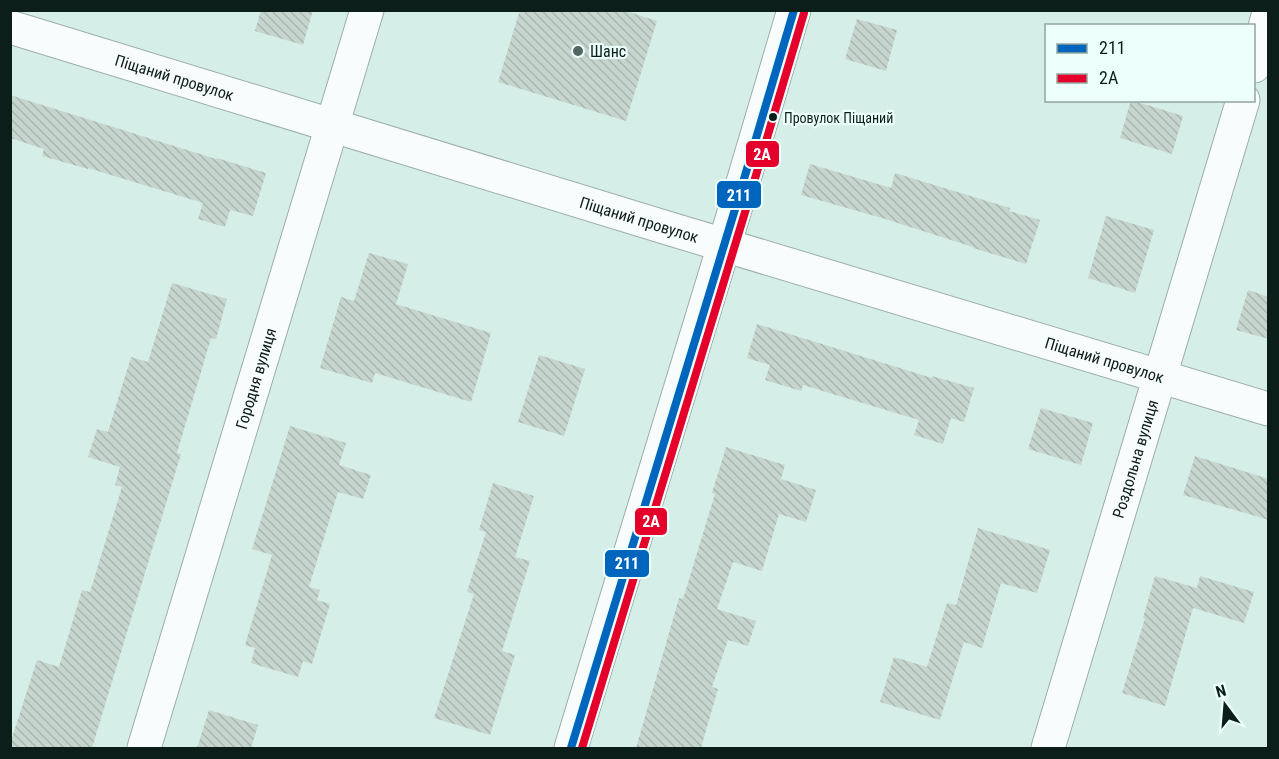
<svg xmlns="http://www.w3.org/2000/svg" width="1279" height="759" font-family="'Roboto Condensed',sans-serif">
	<style>
		.building { fill: url(#building-back-hatch) }
		.lines { fill: none; stroke-linecap: round; stroke-linejoin: round }
		.minor-casing { stroke: #9cafaa; stroke-width: 35 }
		.minor { stroke: #f9fcfc; stroke-width: 33 }
		.bus-1-casing { stroke: #edfffa; stroke-width: 12 }
		.bus-2-casing { stroke: #edfffa; stroke-width: 12 }
		.bus-1 { stroke: #0065bd; stroke-width: 8 }
		.bus-2 { stroke: #e4002b; stroke-width: 8 }
		.poi-dot { fill: #536762; stroke: #edfffa; stroke-width: 2 }
		.bus-dot { fill: #0c1e1a; stroke: #edfffa; stroke-width: 2 }
		.labels { text-anchor: middle; stroke-width: 4.5; stroke-linejoin: round; paint-order: stroke }
		.bus-label { font-size: 14px; fill: #0c1e1a; stroke: #edfffa; text-anchor: start }
		.poi-label { font-size: 16px; fill: #0c1e1a; stroke: #edfffa; text-anchor: start }
		.street-label { font-size: 16px; fill: #0c1e1a; stroke: #edfffa }
		.line-badge { stroke: #edfffa; stroke-width: 2 }
		.badge-label { font-size: 16px; text-anchor: middle; font-weight: bold; fill: #fff }
	</style>
	<defs>
		<pattern id="building-back-hatch" width="6" height="6" patternUnits="userSpaceOnUse" patternTransform="scale(1.5)"><rect width="6" height="6" fill="#c6d6ce"/><path d="M-1 5l2 2M0 0l6 6M5-1l2 2" fill="none" stroke="#a9b7b0"/></pattern>
	</defs>
	<rect width="100%" height="100%" fill="#d6eee8"/>
	<!-- building -->
	<path class="building" d="M261,10H313L303,45L255,31Z
		M520,10H623L657,21L626,121L498,82Z
		M857,19L897,30L886,71L845,59Z
		M10,95L216,159L217,158L266,173L253,216L230,210L225,227L198,219L203,203L88,168V169L42,156L44,149L10,138Z
		M1131,100L1183,116L1172,154L1120,138Z
		M810,164L891,188L895,173L1010,208L1009,211L1040,220L1026,264L973,248V247L882,218L801,195Z
		M1106,216L1154,230L1135,293L1088,278Z
		M369,253L408,264L396,304L491,333L471,402L375,373L372,383L320,368L341,297L354,301Z
		M172,283L227,299L216,339L211,338L177,453L181,454L92,748H10V744L37,660L59,667L82,590L90,592L122,487L115,485L120,467L88,457L97,429L108,432L131,357L148,362Z
		M1248,290L1269,297V339L1236,330Z
		M757,324L932,378V376L974,388L964,422L951,418L943,444L914,435L919,420L803,385L801,391L765,380L770,365L747,358Z
		M539,355L585,369L564,436L518,422Z
		M1041,408L1093,423L1081,465L1028,449Z
		M290,426L346,443L339,465L371,475L363,499L338,492L309,587L320,590L317,600L330,604L312,664L303,661L298,677L251,663L255,648L245,645L272,555L252,549Z
		M726,447L785,465L781,479L816,490L806,522L779,514L762,571L733,562L717,609L756,621L748,646L728,640L712,687L718,689L701,748H636L679,598L683,599L715,494L712,493Z
		M1195,456L1269,479V520L1183,495Z
		M493,483L534,496L515,557L530,561L502,651L515,655L490,735L434,718L474,594L467,592L486,532L479,530Z
		M978,528L1050,550L1037,593L1001,583L982,648L964,642L940,720L880,702L894,657L927,667L947,603L956,605Z
		M1155,576L1197,588L1200,576L1254,592L1244,623L1193,608L1165,706L1122,693L1145,618H1143Z
		M209,710L258,725L251,748H197Z"/>
	<g class="lines">
		<defs>
			<g id="minor">
				<path id="s1" d="M10,27L664,227L1268,409"/>
				<path d="M1254,66L1268,16"/>
				<path id="s2" d="M144,748L367,10"/>
				<path d="M571,748L736,206L794,10"/>
				<path id="s3" d="M1048,748L1243,100"/>
			</g>
		</defs>
		<!-- minor casing -->
		<use href="#minor" class="minor-casing"/>
		<!-- minor -->
		<use href="#minor" class="minor"/>
		<defs>
			<path id="bus-1" d="M571,748L736,206L794,10"/>
			<path id="bus-2" d="M582,748L746,209L804,13"/>
		</defs>
		<!-- bus-1 casing -->
		<use href="#bus-1" class="bus-1-casing"/>
		<!-- bus-2 casing -->
		<use href="#bus-2" class="bus-2-casing"/>
		<!-- bus-1 -->
		<use href="#bus-1" class="bus-1"/>
		<!-- bus-2 -->
		<use href="#bus-2" class="bus-2"/>
	</g>
	<!-- markers -->
	<circle class="poi-dot" cx="578" cy="51" r="6"/>
	<circle class="bus-dot" cx="773" cy="117" r="5"/>
	<g class="labels">
		<!-- bus labels -->
		<g class="bus-label">
			<text x="784" y="123">Провулок Піщаний</text>
		</g>
		<!-- poi labels -->
		<g class="poi-label">
			<text x="590" y="57">Шанс</text>
		</g>
		<!-- street labels -->
		<g class="street-label">
			<text dy="6" stroke="none"><textPath href="#s1" startOffset="172">Піщаний провулок</textPath></text>
			<text dy="6" stroke="none"><textPath href="#s1" startOffset="658">Піщаний провулок</textPath></text>
			<text dy="6" stroke="none"><textPath href="#s1" startOffset="1144">Піщаний провулок</textPath></text>
			<text dy="6" stroke="none"><textPath href="#s2" startOffset="386">Городня вулиця</textPath></text>
			<text dy="6" stroke="none"><textPath href="#s3" startOffset="302">Роздольна вулиця</textPath></text>
		</g>
	</g>
	<g class="line-badge">
		<rect x="745" y="140" width="35" height="28" rx="6" fill="#e4002b"/>
		<rect x="716" y="180" width="46" height="29" rx="6" fill="#0065bd"/>
		<rect x="634" y="507" width="34" height="29" rx="6" fill="#e4002b"/>
		<rect x="604" y="549" width="46" height="29" rx="6" fill="#0065bd"/>
	</g>
	<g class="badge-label">
		<text x="762" y="160">2А</text>
		<text x="739" y="201">211</text>
		<text x="651" y="527">2А</text>
		<text x="627" y="569">211</text>
	</g>
	<!-- border -->
	<rect width="1279" height="759" fill="none" stroke="#0c1e1a" stroke-width="24"/>
	<!-- legend -->
	<rect x="1045" y="24" width="210" height="78" fill="#edfffa" stroke="#93a5a0" stroke-width="1.5"/>
	<rect x="1057" y="44" width="30" height="9" fill="#0065bd" stroke="#93a5a0" stroke-width="1.5"/>
	<text x="1099" y="54" font-size="18" fill="#0c1e1a">211</text>
	<rect x="1057" y="74" width="30" height="9" fill="#e4002b" stroke="#93a5a0" stroke-width="1.5"/>
	<text x="1099" y="84" font-size="18" fill="#0c1e1a">2А</text>
	<!-- north arrow -->
	<g transform="translate(1225 705) rotate(344)" stroke="#edfffa" stroke-width="4.5" paint-order="stroke">
	<path d="M0-4.5L10 22L0 15L-10 22Z" fill="#0c1e1a"/>
	<text y="-9" font-size="16" font-weight="bold" text-anchor="middle" fill="#0c1e1a">N</text>
	</g>
</svg>
